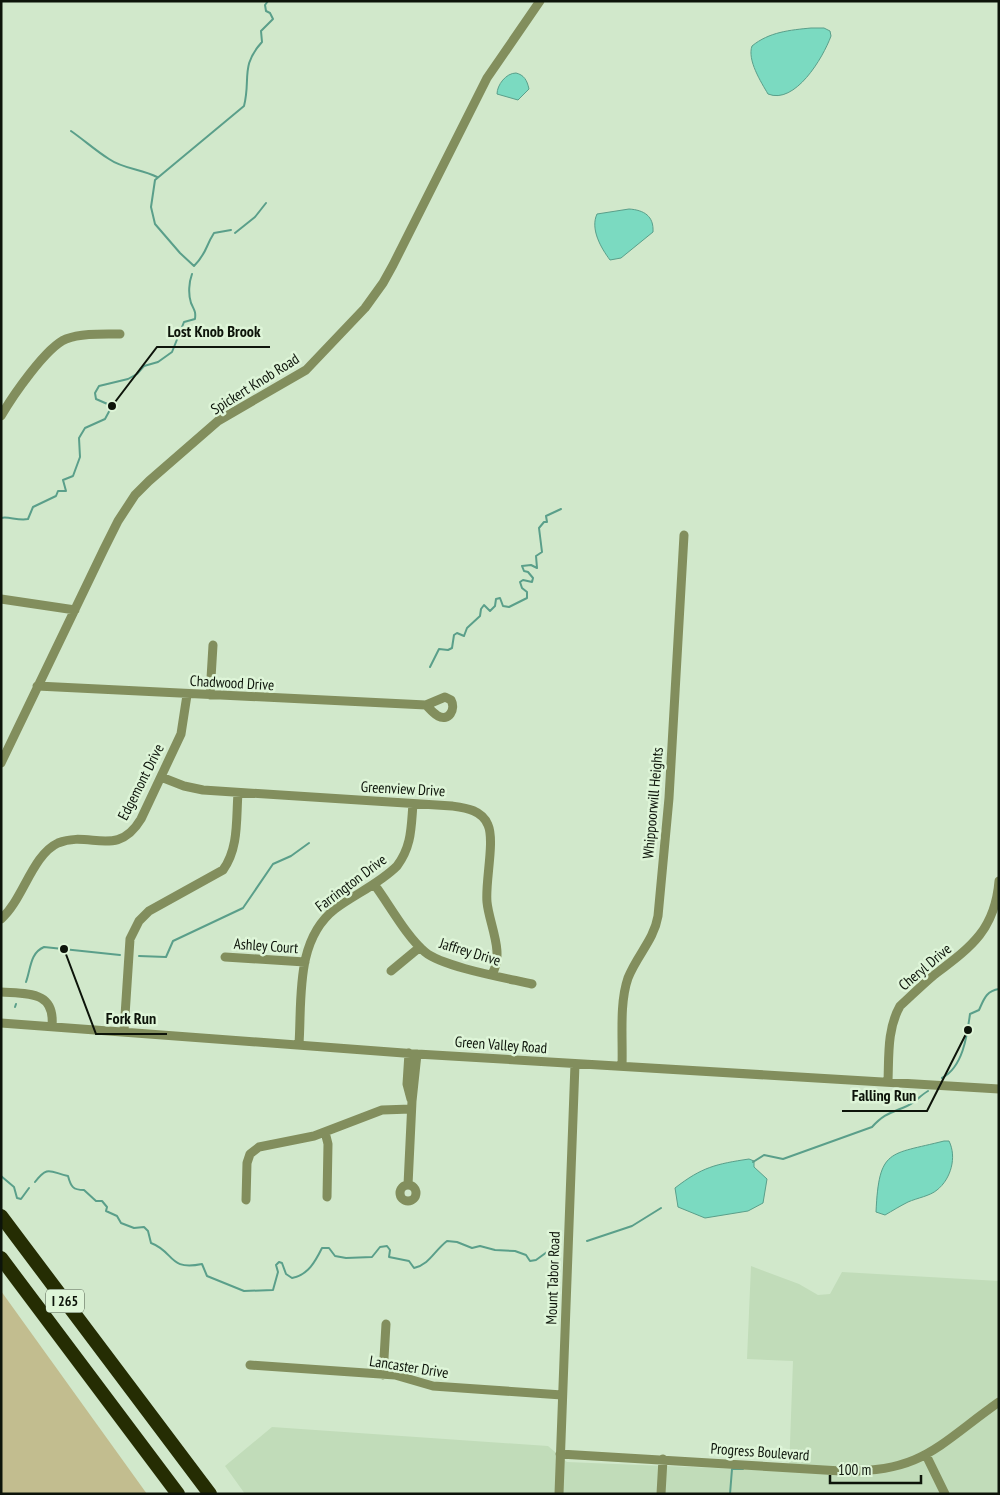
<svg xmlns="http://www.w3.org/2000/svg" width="1000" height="1495" font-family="'PT Sans Narrow',sans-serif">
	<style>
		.built { fill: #c1dcb9 }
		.green { fill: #c2bd8f }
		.water { fill: #7bdac1; stroke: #5a9f8a }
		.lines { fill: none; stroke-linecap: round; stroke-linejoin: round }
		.stream { stroke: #5a9f8a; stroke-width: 2 }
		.minor { stroke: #828e5d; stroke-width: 9 }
		.highway { stroke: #252d03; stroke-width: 14 }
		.labels { text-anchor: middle; stroke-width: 5; stroke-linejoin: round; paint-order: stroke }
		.shield { fill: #def5d8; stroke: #4c5848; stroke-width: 1 }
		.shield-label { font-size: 14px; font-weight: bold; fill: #0d140a }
		.street-label { font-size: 15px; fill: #0d140a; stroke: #def5d8 }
		.leader { fill: none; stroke: #0d140a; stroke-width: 2 }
		.callout-dot { fill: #0d140a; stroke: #def5d8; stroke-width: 2 }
		.callout-label { font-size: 16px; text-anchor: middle; font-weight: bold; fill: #0d140a; stroke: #def5d8; stroke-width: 5; stroke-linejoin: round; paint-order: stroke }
	</style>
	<rect width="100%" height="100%" fill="#d1e8cb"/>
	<!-- built -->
	<path class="built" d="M751,1266L799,1284L818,1295L830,1294L842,1272L999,1281V1494H245L225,1466L272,1427L548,1446L567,1462L789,1471L793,1361L747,1359Z"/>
	<!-- green -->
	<path class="green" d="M1,1291L147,1494H1Z"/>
	<!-- water -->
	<path class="water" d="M811,28H824L830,31L831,36C823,58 795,105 768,94C761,82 747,60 752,46C769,32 790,30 811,28Z
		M516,73C524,75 527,80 529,89L518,100L497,94C497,85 506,73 516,73Z
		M629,209C644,210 654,216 653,232L621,258L610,260C601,248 590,229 597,214Z
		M944,1141H949C957,1157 951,1179 937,1190C930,1196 917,1198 908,1202C900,1206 892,1211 885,1215L876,1212C879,1148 889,1155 944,1141Z
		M749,1159L754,1161V1167L767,1179L763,1203L748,1211L705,1218L678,1207L675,1188C702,1167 716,1164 749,1159Z"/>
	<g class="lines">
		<!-- stream -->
		<path class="stream" d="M71,131C84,140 96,151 109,159C123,169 142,169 157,177
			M231,230L214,233C205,247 207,253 194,266L180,253L155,224L151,207L155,180L244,106C251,79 240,66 262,42L261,31L273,19L270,13L266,11L265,5L268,1
			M235,233L255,217L266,203
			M1,518C8,516 18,521 28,519L33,507L56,496L58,491H66L63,480L73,476L80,457L79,438L85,428L105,419L112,406L96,399L95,393L99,386L128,379L137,374L144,366L158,362L172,352L184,322L195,319C196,311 194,310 191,303C188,294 189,282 192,274
			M430,667L439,649L448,650L452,648L454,635L457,633L464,636L467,628L480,616L481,609L484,605L490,611L495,606L496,599L500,598L503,606L509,607L527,598V592L522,588L520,582L523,580L532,582L533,578L528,572L524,571L522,566L531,565L537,568L536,556L542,552L539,528L544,522H547L546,516L561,509
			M139,956L166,957L173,941L243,908L273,864L291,856L309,843
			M26,982C31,968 30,953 44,947L120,955
			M15,1007L16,1004
			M942,1078C963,1067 967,1036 970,1014L979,1010C984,999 986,991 999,989
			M753,1162L764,1155L783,1159L872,1127C885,1113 891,1113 907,1106C913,1104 921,1095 928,1091
			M1,1176L14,1187L17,1198L21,1199L29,1188
			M35,1182C48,1165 50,1172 68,1176C71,1187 73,1190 84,1190L96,1201H102L107,1207L106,1211L117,1216L121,1223L134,1228L144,1227L148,1231L151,1243C175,1252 168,1271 202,1264L207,1276L244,1291L273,1290L278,1272L276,1265L279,1262L282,1263L286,1274L292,1278C308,1275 315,1262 322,1248H329L335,1256L346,1258L372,1257L380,1247L387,1246L390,1250L389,1257L409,1261L414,1268C430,1264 434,1251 447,1241L457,1242L472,1248L480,1246L495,1250L515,1251L526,1255L530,1261L536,1260L547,1252
			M587,1241L632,1226L661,1208
			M730,1494L732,1469H743"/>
		<!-- minor -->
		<path class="minor" d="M1,416C12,397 46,347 66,339C81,333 103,334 120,334
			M1,599L75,610
			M37,686L426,705
			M210,695L213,645
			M445,697L451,700C456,709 449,722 438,716C433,713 429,708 426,705Z
			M1,763L104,549L118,521L135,495L149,481L218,421L306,370L365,308L383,283L393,265L487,78L540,1
			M161,777L184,786L203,790L452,806C466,808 482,810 488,825C495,841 485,882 487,902C489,924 505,953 492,974
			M374,884C389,904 406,936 425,952C443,967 506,978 532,984
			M1,919C23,900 32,855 58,843C90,830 117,859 141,819L181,734L187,695
			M225,957L305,962
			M391,971L420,947
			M1,992C29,994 55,991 52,1026
			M1,1023L417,1054L999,1089
			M124,1031L130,939L139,921L149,911L223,870C239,848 236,819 238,793
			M299,1044C302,999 295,940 335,909C355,894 379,884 397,866C412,846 411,827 413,804
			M409,1053L407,1084L411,1099
			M622,1066C623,1039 619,1004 628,978C637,955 654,940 658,916L669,798L684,535
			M888,1081C889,1056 887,1029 900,1006C911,996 922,985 934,975C971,947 995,930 999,881
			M325,1132L328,1144L327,1197
			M408,1185L412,1101L417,1054
			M400 1193a8 8 0 1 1 16 0a8 8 0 1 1-16 0Z
			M246,1200L247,1163L250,1154L259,1147L314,1136L382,1110L411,1109
			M250,1365L395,1375L433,1386L562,1395
			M383,1375L386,1324
			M560,1454L841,1471C922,1473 938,1445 999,1402
			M926,1455L945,1494
			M559,1494L575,1064
			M661,1494L663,1459"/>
		<!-- highway -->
		<path class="highway" d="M1,1216L210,1494
			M1,1258L178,1494"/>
	</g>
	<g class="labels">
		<!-- shield labels -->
		<rect class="shield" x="46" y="1289.5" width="38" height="23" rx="4"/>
		<g class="shield-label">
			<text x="65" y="1306">I 265</text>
		</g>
		<!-- street labels -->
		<g class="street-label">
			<text transform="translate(255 384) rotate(-32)" y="5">Spickert Knob Road</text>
			<text transform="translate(232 683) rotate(3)" y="5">Chadwood Drive</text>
			<text transform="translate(141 782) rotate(-63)" y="5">Edgemont Drive</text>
			<text transform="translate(403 789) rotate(3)" y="5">Greenview Drive</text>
			<text transform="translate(653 803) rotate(-85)" y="5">Whippoorwill Heights</text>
			<text transform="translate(351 883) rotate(-37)" y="5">Farrington Drive</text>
			<text transform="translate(266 946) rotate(4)" y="5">Ashley Court</text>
			<text transform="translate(470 952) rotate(17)" y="5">Jaffrey Drive</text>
			<text transform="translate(925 967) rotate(-40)" y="5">Cheryl Drive</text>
			<text transform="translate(501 1045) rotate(4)" y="5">Green Valley Road</text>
			<text transform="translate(553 1278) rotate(-88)" y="5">Mount Tabor Road</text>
			<text transform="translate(409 1367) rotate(9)" y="5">Lancaster Drive</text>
			<text transform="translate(760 1452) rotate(4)" y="5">Progress Boulevard</text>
		</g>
	</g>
	<!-- callouts -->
	<path class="leader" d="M112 406L157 347H270M64 949L96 1034H167M968 1030L927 1111H842"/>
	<g class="callout-dot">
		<circle cx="112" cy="406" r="5"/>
		<circle cx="64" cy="949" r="5"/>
		<circle cx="968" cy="1030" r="5"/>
	</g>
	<g class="callout-label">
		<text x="214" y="337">Lost Knob Brook</text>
		<text x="131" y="1024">Fork Run</text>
		<text x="884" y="1101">Falling Run</text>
	</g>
	<!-- border -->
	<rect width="1000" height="1495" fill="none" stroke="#0d140a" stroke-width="5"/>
	<!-- scale -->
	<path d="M830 1475v8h91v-8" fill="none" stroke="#0d140a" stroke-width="2.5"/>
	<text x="838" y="1475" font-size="15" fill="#0d140a" stroke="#def5d8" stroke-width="4" paint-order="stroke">100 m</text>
</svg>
